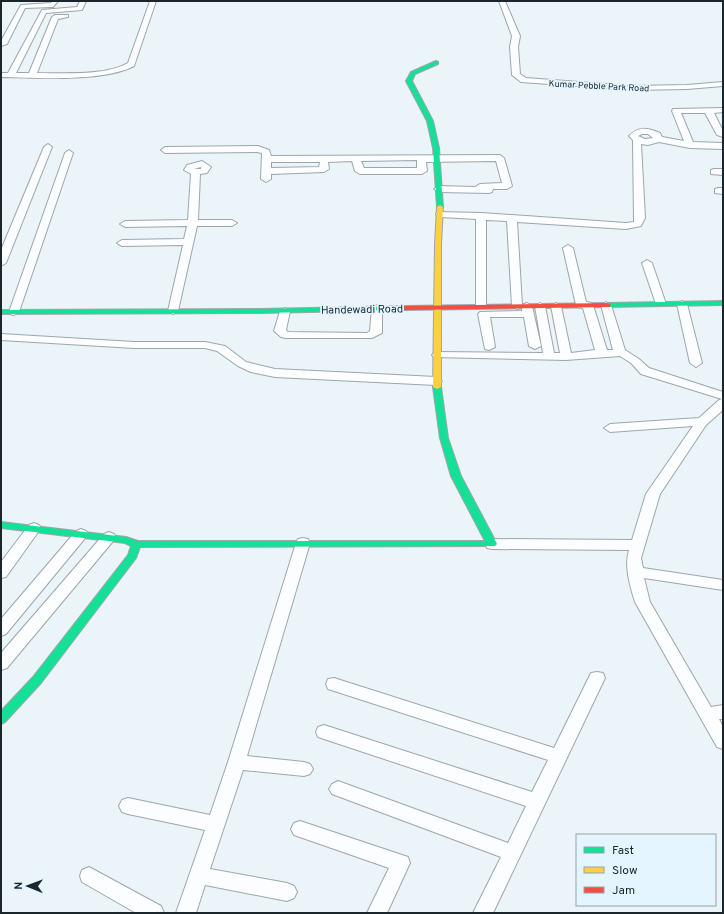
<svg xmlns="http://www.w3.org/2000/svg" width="724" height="914" font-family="Overpass,sans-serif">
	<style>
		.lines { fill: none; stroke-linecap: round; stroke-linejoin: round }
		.street-casing { stroke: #9da6ab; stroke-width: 2 }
		.fast-casing { stroke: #9da6ab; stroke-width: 2 }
		.slow-casing { stroke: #9da6ab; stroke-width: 2 }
		.jam-casing { stroke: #9da6ab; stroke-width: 2 }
		.street { fill: #fcfdfe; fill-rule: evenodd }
		.fast { fill: #16e098; fill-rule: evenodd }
		.slow { fill: #ffcf43; fill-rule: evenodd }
		.jam { fill: #f24e42; fill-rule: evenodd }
		.labels { text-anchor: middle; stroke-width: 3.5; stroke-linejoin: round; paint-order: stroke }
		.far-street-label { font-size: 9px; fill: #1b262c; stroke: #e4f5ff }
		.street-label { font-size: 11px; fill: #1b262c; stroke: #e4f5ff }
	</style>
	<rect width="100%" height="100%" fill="#eaf4f9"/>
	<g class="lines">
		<defs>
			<path id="street" d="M52,1H58L53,7L25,8L7,44L1,46V41L21,5L51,3Z
				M80,1H86L82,10L46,13L16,73H29L52,17L55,15H68V17L58,19L37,73C63,73 105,76 128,63L150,1H156L134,66C104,82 36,78 1,77V73H8L42,10L77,7Z
				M499,1H505L520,36L518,47L520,74L526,78L632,86L687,85L723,82V86L687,89L632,90L521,82L512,75L510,47L512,36Z
				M723,108V112L714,113L723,131V137L717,135L705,113H681L693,142L723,143V149L690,148L659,142L648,145L641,144L645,218L641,226L626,229L517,222L522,305L527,303L532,306L541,346L535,349L529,346L524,317H490L495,347L489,350L485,349L478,314L480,312L522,311V307L517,309L512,306L507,221L486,220V306L481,309L476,306V219L441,217L438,216L436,214L438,212L481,213L626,223L634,222L633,140L629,136C638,126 648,128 660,133L662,137L684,141L672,111L673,109ZM642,134H648L653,138L645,139L638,136Z
				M48,144L52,147L6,263L1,266V250L44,147Z
				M258,146L269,150L271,156L500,155L504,158L512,186L507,189H493L492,192L489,193L439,192L434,189L439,186L475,187L480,184L502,183L496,161L426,162L427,171L422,174H360L355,171L352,161L328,162L329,169L324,172L271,174V179L266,182L261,179L262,153L257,152L165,153L161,150L165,147ZM417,160V168H364L361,161ZM271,162H320L319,167L271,168Z
				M69,150L73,153L19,312L14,315L10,314L9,312L65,153Z
				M202,161L211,167L207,173L200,174L198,220H232L237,223L232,226H197L178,311L173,314L168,311L183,245L122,246L117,243L122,240L184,239L187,226L125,227L120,224L125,221L188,220L191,174L184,170L187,165ZM201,167V169H194Z
				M714,169H723V175L711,174V170Z
				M718,188H723V194L715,193V189Z
				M568,245L573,248L586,302L592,303L593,305L607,350H613L601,305L606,302L611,305L625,350L639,359L649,368L723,392V410L706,425L660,494L641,558L643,568L723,580V590L644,578L650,602L711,707L723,705V719H719L723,727V749L717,747L635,602C630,586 624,566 629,550L492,549L487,548L485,544L487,540L492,539L632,540L646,494L693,426L610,432L604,428L610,424L699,418L719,400L722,399L641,374L631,363L620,356L566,360L434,357L432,355L434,353L438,352L543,353L535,306L540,303L545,306L554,353H560L551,306L556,303L561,306L571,353L595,350L583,308L577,307L576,305L563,248Z
				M647,260L652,263L666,304L665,306H657L656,304L642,263Z
				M682,301L687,304L702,363L696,367L690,363L677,304Z
				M377,305L382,308V333L372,338H285L281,337L274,331L280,311L285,308L290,311L286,330L288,332L367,333L370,331L372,308Z
				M1,334L134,342H205L225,346L246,362L275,369L436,377L442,381L436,385L275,377L251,372L238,366L217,351L205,348H134L1,340Z
				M34,523L39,525L41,528L6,577L1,578V562L29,525Z
				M81,529L86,531L88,534L86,537L6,634L1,636V619L76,531Z
				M109,532L114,534L116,537L114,540L7,668L1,670V653L104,534Z
				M303,538L308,539L310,543L247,756L304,762L310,764L313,769L310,774L304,776L243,770L210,869L287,883L294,886L297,892L294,898L287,901L205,885L196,913H176L205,830L128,814L122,812L119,806L122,800L128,798L210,815L228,762L296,543L298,539Z
				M597,672L603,673L605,678L493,913H473L501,857L332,794L329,789L332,784L338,781L508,843L526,806L318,737L316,732L318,727L324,725L532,792L548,760L328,689L326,684L328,679L334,678L554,748L591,673Z
				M300,821L408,857L410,863L387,913H367L389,868L294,835L291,829L294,823Z
				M89,867L161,906L164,913H136L82,882L80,876L82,870Z"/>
			<path id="fast" d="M436,61L438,62V64L415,74L412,81L433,121L439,148L443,207L440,209L437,207L433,148L427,121L406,81L411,72Z
				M723,301V305L607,307L603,305L607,303Z
				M405,306H408V310L261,313L1,314V310L261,309Z
				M434,385H440L441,387L448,438L461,476L497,544L495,546L140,547L136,558L41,683L5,722L1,724V711L33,677L128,555L131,546L125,543L1,528V522L126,537L138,541H485L451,476L440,438L433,387Z"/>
			<path id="slow" d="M440,205L443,207L441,244V387L437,389L433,387L435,244L437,207Z"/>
			<path id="jam" d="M607,303L611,305L610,307L405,310L401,308L405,306Z"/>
		</defs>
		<!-- street casing -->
		<use href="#street" class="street-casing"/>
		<!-- fast casing -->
		<use href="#fast" class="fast-casing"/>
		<!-- slow casing -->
		<use href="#slow" class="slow-casing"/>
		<!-- jam casing -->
		<use href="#jam" class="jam-casing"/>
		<!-- street -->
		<use href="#street" class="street"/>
		<!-- fast -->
		<use href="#fast" class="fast"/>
		<!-- slow -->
		<use href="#slow" class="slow"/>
		<!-- jam -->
		<use href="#jam" class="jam"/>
	</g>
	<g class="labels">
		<!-- far-street labels -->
		<g class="far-street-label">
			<text transform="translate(599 86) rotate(3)" y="3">Kumar Pebble Park Road</text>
		</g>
		<!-- street labels -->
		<g class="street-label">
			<text transform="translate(362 309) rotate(-1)" y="4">Handewadi Road</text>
		</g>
	</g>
	<!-- border -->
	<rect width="724" height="914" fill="none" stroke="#1b262c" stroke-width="4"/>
	<!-- legend -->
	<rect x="576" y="834" width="140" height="72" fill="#e4f5ff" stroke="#94a2ab"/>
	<rect x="584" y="847" width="20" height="6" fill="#16e098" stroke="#94a2ab"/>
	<text x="612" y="854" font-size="12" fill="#1b262c">Fast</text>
	<rect x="584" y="867" width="20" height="6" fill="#ffcf43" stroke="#94a2ab"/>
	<text x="612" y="874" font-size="12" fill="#1b262c">Slow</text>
	<rect x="584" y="887" width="20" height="6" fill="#f24e42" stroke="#94a2ab"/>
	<text x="612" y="894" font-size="12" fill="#1b262c">Jam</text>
	<!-- north arrow -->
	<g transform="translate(28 886) rotate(271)" stroke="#e4f5ff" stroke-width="3" paint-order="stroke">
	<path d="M0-3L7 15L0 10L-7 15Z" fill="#1b262c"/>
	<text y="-6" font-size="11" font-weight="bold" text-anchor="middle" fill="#1b262c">N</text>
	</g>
</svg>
